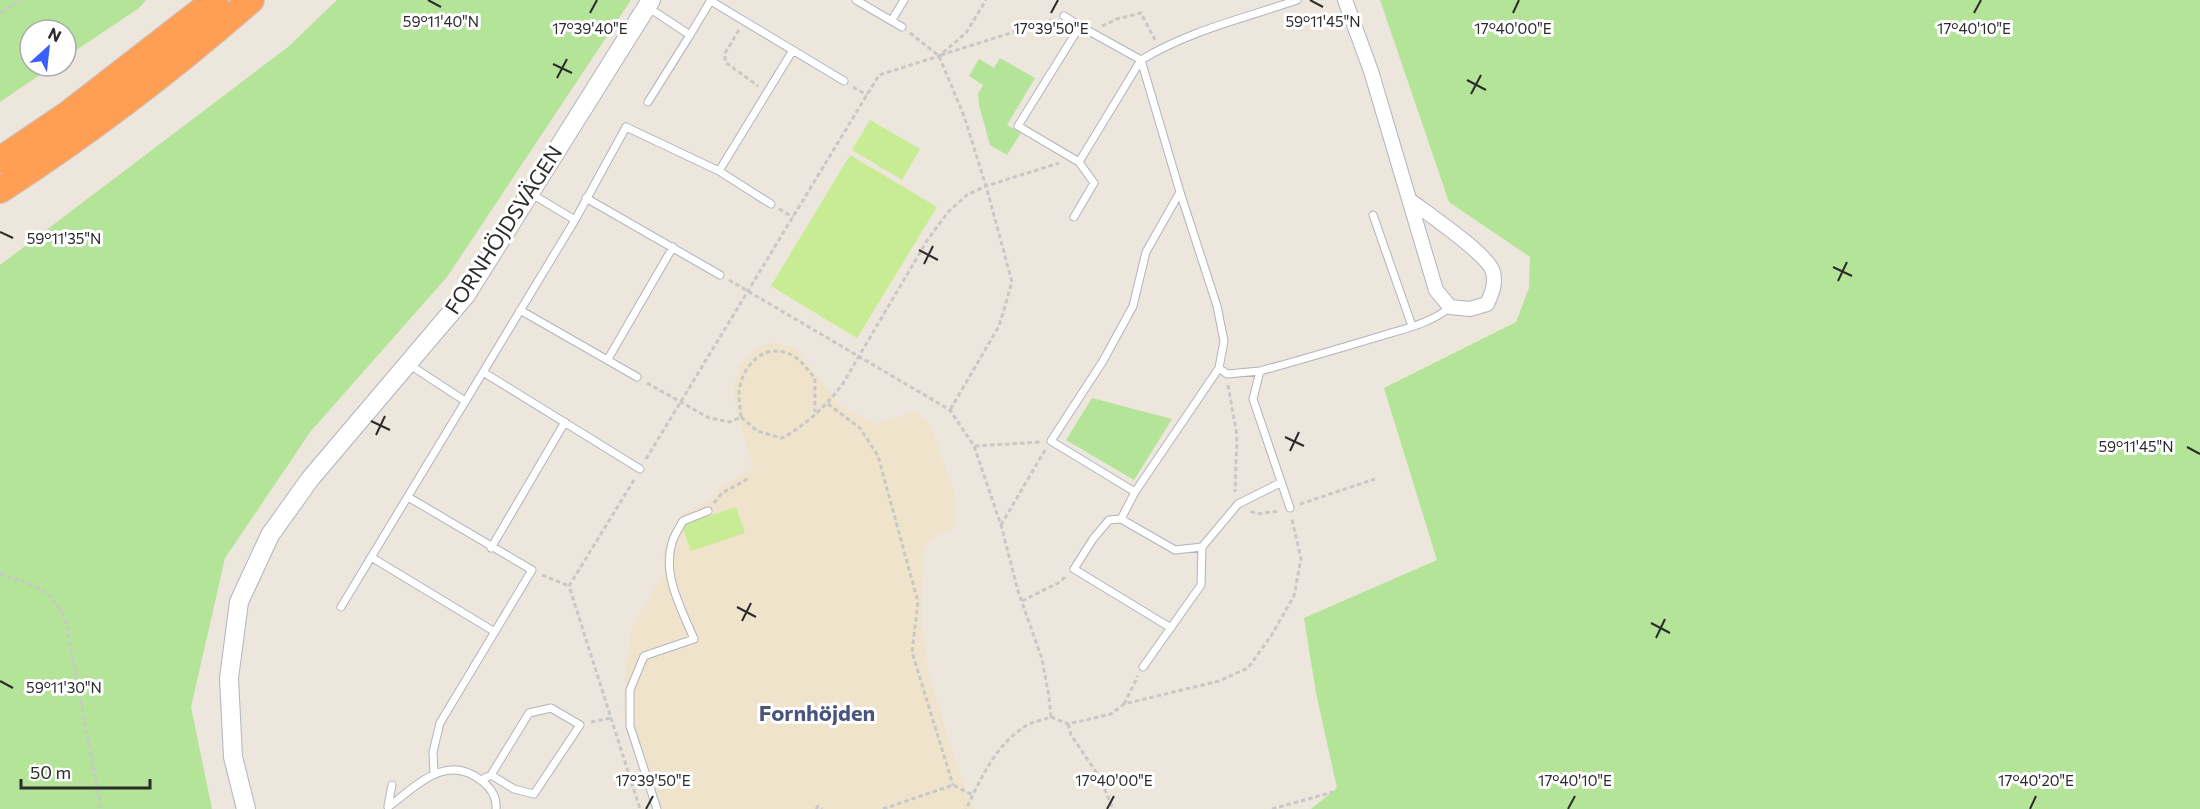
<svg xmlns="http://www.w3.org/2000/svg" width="2200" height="809" font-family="Commissioner,sans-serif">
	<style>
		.education { fill: #efe3cc }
		.green { fill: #b3e498 }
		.pitch { fill: #c7ec94 }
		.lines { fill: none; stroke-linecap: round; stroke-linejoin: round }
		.service-casing { stroke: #b1b3bf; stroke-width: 9 }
		.minor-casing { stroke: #b1b3bf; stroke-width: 16 }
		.tertiary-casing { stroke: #b1b3bf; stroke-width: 20 }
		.motorway-casing { stroke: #c8c8c8; stroke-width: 28 }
		.path { stroke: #c8c8c8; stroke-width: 3; stroke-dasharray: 4.5 3; stroke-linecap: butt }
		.service { stroke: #fff; stroke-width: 7 }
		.minor { stroke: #fff; stroke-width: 14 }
		.tertiary { stroke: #fff; stroke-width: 18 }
		.motorway { stroke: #ff9e55; stroke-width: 26 }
		.ticks { fill: none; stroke: #2b2b2b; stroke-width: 2 }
		.labels { text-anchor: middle; stroke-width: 6; stroke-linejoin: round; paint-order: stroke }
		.street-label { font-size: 21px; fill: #2b2b2b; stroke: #fff }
		.neighbourhood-label { font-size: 22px; font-weight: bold; fill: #4a537c; stroke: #fff }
		.ticks-label { font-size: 15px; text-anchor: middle; fill: #2b2b2b; stroke: #fff; stroke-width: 6; stroke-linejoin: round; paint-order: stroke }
	</style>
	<rect width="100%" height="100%" fill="#ede6dd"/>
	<!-- education -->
	<path class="education" d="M774,343L794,347L841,406L876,424L917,411L931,427L955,494L956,525L925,544L921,615L929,676L960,775L975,809H653L623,710L626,668L632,627L665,571L663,551L671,531L685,513L708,503L722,486L754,468L736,411L734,385L741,365L756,348Z"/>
	<!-- green -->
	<path class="green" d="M0,0H146L139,8L66,57V30H30V66H53L0,102Z
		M337,0H631L447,277L311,431L225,558L191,707L212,809H0V265L288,47Z
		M1380,0H2200V809H1311L1337,788L1316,693L1304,618L1437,560L1384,388L1516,322L1529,288L1530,257L1449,202Z
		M1000,58L1035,78L1007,125L1021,133L1007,155L990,145L979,105L978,94L983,85L969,76L979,59L994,68Z
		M1092,398L1172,419L1134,480L1066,440Z"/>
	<!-- pitch -->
	<path class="pitch" d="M870,120L920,149L902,180L852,150Z
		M850,155L937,207L857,338L771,286Z
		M736,507L745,533L691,551L682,525Z"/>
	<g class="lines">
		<defs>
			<path id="service" d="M856,0L902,27
				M711,1L844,81
				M649,8L690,35L711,0
				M1064,16L1080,26L1018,126L1079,162L1141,60L1080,26
				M892,20L904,0
				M648,102L690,35
				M719,171L793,50
				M586,198L720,275
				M1373,215L1412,326
				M1074,217L1094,183L1079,162
				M575,220L626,127L719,171L771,204
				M520,310L637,377
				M608,359L673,247
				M410,365L465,401
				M1219,368L1227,374L1260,371
				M483,372L640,469
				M1135,492L1051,441L1103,361L1133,306L1146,252L1180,192
				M408,497L532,570L440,723L433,752L434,774
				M1290,508L1253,399L1260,371C1301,360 1341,348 1381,336C1404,329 1432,323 1450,307
				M1121,519L1109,520L1093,539L1074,569L1171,628
				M1202,547L1175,550L1121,519L1135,492L1219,368L1224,341L1217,306L1180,192L1141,60C1188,31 1245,18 1297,0
				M491,548L565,422
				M371,557L495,632
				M341,607L575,220L530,193
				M1143,667L1201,585L1202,547L1238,504L1280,483
				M481,780L491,775L529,713L551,708L580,725L534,794L514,789L491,775
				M388,806L392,785
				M388,807C417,786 446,752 482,781C491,788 497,798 496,809
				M657,809L630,726V690L644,656L694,639C682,610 662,575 672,543C674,535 679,528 683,521L708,511"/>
			<path id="minor" d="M1345,0L1371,71L1436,290L1450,307L1470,309L1487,304C1492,293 1496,284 1493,272C1489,255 1427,213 1411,201"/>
			<path id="tertiary" d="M246,809L233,757L229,678L239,602L270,535L310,479L466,295L651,0"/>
			<path id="motorway" d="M0,160L68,114L215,0
				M0,190C88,133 172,69 251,0"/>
		</defs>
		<!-- service casing -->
		<use href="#service" class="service-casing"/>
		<!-- minor casing -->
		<use href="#minor" class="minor-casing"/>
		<!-- tertiary casing -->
		<use href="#tertiary" class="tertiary-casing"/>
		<!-- motorway casing -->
		<use href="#motorway" class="motorway-casing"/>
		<!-- path -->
		<path class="path" d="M0,13L21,0
			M1102,26L1117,19L1141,13L1155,40
			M739,30L725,53V62L758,86
			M910,33L939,56L964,116L986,186L1012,282L999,326L950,410
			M941,55L1055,19
			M853,87L867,95
			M779,209L793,217
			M729,280L950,410L974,446L1001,525L1018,591L1042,659L1049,697L1051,717C1042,720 1031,722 1024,727C995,746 980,780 966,809
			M647,383L709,418L730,422L741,417L757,431L782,438C806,425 826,406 842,385L928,239L949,211L967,195L986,186L1059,163
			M1228,385L1237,436L1235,492
			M828,404L860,428L878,456L918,602L912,652L953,785
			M741,417C740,409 739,400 739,392C742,364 767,339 795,357C803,362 809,372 815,378V412
			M975,446L1040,442
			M646,459L879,75L939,56L966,33L986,0
			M634,480L569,586L640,809
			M714,503L722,493L748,479
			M1300,504L1375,479
			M1251,511L1256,514L1280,511
			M1001,525L1045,450
			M0,574C34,585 50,587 66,622L101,809
			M542,575L569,586
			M1022,601L1060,582L1066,576
			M1124,704L1138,676
			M1051,717L1068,724L1111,714L1124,704L1219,681L1248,668L1271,636L1294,596L1301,559L1292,519
			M591,722L611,718
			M1068,724L1071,735L1100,778L1113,809
			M816,809L818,806L822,809
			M883,809L953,785L973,795
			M1272,809L1333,792"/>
		<!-- service -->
		<use href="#service" class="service"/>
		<!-- minor -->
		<use href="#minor" class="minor"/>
		<!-- tertiary -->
		<use href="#tertiary" class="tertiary"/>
		<!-- motorway -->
		<use href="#motorway" class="motorway"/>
	</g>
	<!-- ticks -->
	<path class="ticks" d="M428,0L441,7M1310,0L1323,7M590,13L597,0M1051,13L1058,0M1513,13L1519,0M1974,13L1981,0M553,64L572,73M557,78L567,59M1467,80L1486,90M1471,94L1481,75M0,232L13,238M919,250L938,260M924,264L933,246M1833,267L1852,276M1838,281L1847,262M371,421L390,430M376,435L385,416M1285,437L1304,446M2187,447L2200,454M1290,451L1299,432M737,607L756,617M742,621L751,603M1651,623L1670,633M1656,638L1665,619M0,681L13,688M646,809L653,796M1107,809L1114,796M1568,809L1575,796M2030,809L2036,796"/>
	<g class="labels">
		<!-- street labels -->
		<g class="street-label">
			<text transform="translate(504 230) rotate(-57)" y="7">FORNHÖJDSVÄGEN</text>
		</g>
		<!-- neighbourhood labels -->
		<g class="neighbourhood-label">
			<text x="817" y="721">Fornhöjden</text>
		</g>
	</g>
	<g class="ticks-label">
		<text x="441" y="27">59°11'40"N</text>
		<text x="1323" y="27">59°11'45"N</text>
		<text x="590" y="34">17°39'40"E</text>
		<text x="1051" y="34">17°39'50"E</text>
		<text x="1513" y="34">17°40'00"E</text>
		<text x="1974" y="34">17°40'10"E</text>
		<text x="64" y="244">59°11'35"N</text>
		<text x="2136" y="452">59°11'45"N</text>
		<text x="64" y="693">59°11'30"N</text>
		<text x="653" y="786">17°39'50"E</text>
		<text x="1114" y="786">17°40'00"E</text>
		<text x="1575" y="786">17°40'10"E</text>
		<text x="2036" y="786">17°40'20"E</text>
	</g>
	<!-- north arrow -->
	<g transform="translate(48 48) rotate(27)"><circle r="28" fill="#ffffff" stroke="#aaaaaa" stroke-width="1.5"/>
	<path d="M0-4.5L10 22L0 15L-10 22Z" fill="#3a60fc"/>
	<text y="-9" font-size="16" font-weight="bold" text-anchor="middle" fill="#2b2b2b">N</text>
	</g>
	<!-- scale -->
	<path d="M21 779v9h129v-9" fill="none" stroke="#2b2b2b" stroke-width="3"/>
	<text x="30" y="779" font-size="18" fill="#2b2b2b" stroke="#ffffff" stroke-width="4.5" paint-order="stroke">50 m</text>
</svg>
